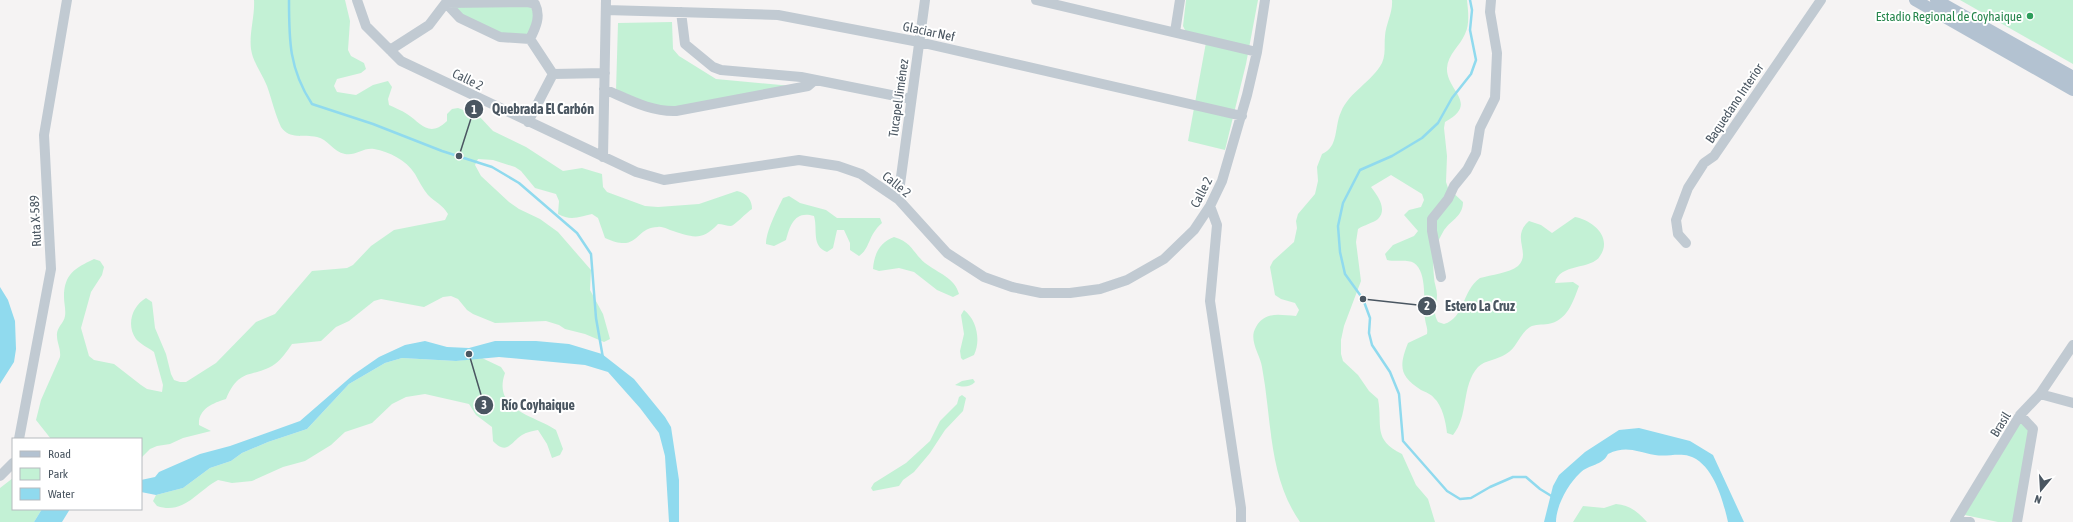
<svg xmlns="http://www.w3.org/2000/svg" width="2073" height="522" font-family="'Asap Condensed',sans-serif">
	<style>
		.green { fill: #c3f1d5 }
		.water { fill: #90daee }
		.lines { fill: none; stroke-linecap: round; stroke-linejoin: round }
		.stream { stroke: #90daee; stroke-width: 2.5 }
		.minor { stroke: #c1cad2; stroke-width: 10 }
		.major { stroke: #b3c2d1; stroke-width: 12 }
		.leisure-dot { fill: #2e9e5b; stroke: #fff; stroke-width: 1.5 }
		.labels { text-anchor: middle; stroke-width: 4; stroke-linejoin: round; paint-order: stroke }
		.leisure-label { font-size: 13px; fill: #27864d; stroke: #fff; text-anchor: end }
		.street-label { font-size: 13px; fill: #4a5661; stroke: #fff }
		.leader { fill: none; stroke: #4a5661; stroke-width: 1.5 }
		.callout-dot { fill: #4a5661; stroke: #fff; stroke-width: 1.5 }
		.mark-label { font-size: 12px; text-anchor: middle; font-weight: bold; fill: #fff }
		.callout-label { font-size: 14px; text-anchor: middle; font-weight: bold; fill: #4a5661; stroke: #fff; stroke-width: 4; stroke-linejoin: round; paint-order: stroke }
	</style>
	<rect width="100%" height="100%" fill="#f5f3f3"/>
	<!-- green -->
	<path class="green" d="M254,0H345L350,21L348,50L351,56L364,63L366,69L361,73L337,79L334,86L337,92L356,95L373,85L388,81L392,87L388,99L389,105C395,108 401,110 407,114C422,124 429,138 447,121V114L452,109L458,108L479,116L493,131L526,147L563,171L582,168L602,174L603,187L607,192L645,206L658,207L699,204L737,191C747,193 752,200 752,209C746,213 735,225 731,226C727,226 722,224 718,224C701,242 692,237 670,230C667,229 662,226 658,227C634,227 640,254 605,238L598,218L592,214C580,217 570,221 558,214L559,201L556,194L535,188L521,171L515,167L493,160L478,159L475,165L481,176L509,202L519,209L540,219L558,232L591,270L590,290L603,314L610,339L604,342L585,334L565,329L559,325L546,321L495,323L473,314L467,310L458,299L451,296L443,297L424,307L381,299L374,301L349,321L336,327L321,341L292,344C287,351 282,359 275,364C253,379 240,366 226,399C213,403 198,409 199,425L211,431L183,438L170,444L157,446L150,449L141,458V439H51L36,420L41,400L60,357C61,349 57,343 57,336C56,328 64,323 65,316C66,310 64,303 64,297C64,274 75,268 94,259L100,261L104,267L102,275L91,292L81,328L89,356L94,360L114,364L141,385L147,389L162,392L163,385L154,352C149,348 140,344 136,339C126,325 132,306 146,298L152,302L155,328L166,354L171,374L174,380L180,382H186L216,363L256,322L275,314L312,271L347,268L353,265L371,246L394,230L445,220L448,214C443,205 435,202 428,195C423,189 419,181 415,174C406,160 390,152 374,149C364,147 356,156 345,154C333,152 328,139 317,137C303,134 290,140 281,127C275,114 272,100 267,86C262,73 253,63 251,49C249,33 255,16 254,0Z
		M1186,0H1258L1246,64L1225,150L1188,141L1207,37L1186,32L1183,26Z
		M1392,0H1467C1468,10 1470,24 1465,34C1460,46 1448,54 1447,68C1446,91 1480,103 1445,122L1444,128L1447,156L1446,182L1448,188L1463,202C1463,217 1450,220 1443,232C1434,247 1432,259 1434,277C1434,283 1437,289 1437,295C1437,306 1432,312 1438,322L1444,324C1465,318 1462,290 1480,278C1491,275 1509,273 1518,266C1532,253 1510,237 1529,221L1541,225L1552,233L1575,217C1592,220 1613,237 1600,256C1592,270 1559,263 1555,283L1573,282L1579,286C1573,302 1567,321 1548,324C1542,325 1535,324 1530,327C1519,334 1517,348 1506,354C1497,360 1485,360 1478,367C1461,386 1469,416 1453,435L1447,433C1446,422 1442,405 1434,398C1431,394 1425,392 1421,390C1399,376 1399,366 1408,343L1427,334C1428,328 1426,326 1425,319C1423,306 1428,272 1414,263C1408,259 1396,262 1387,260L1385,254L1393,245L1414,236L1418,231L1404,215L1409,210L1421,207L1424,200L1422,194L1391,175L1371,187C1377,195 1388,209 1378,219C1373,223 1364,225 1358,229L1356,242L1361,281L1344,326L1341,340V354L1343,361L1358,375L1369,391L1378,399C1383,426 1372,439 1402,454L1416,485L1428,499L1435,522H1300C1268,476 1272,420 1262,367C1260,354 1248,340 1256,327C1265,311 1279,315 1296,316L1299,310L1295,303L1281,299L1275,295L1270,267L1273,261L1294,242L1297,228L1296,221L1298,214L1315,194L1318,181L1317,167L1322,154C1339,147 1334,127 1341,112C1349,92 1372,82 1382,63C1386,54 1384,45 1385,36C1386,23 1393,13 1392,0Z
		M1960,0H2073V64Z
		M526,4L537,13L529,36L501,35L461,16L450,5Z
		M672,22L673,49L679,56L716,79L792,86L668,110L616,91L618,23Z
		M789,196L800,203L826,210L837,218H880L882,223C868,235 870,249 859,256L850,250V243L844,230H837L833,248L827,252C811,246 818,230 814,216C795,210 790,225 786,240L774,246L766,244C766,231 777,210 783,198Z
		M894,237C913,243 912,252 925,263C938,273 955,278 959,294L953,297L937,290L914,272L899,268L879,271L873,269C874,254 880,242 894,237Z
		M964,310C977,320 981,341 974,355L963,360L961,358L960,351L964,334L961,315Z
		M402,358L456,361L482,358L501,367L505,373C492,410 534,415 556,430L563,449L560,455L552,458L547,444L538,430C533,431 527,432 522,435C511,442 507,456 493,441L492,427L476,415L469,404L425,394L406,397L392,404L372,423L345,432L331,445L305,461L283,467L252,481L232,483L218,480C196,492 184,515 157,506L153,501L156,495L183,488L210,468L231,461L242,453L268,442L307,429L349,384L385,363Z
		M973,379L975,382C969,388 962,387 955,385L962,381Z
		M962,395L966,398L963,411L945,430L930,453L914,472L903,480L899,486L873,491L871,488L874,483L906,463L930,441L940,421L957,404L959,397Z
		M2021,419L2032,431L2015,522H1998L1960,514Z
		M13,478V509H42L34,522H0V488Z
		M1616,504C1630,505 1638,512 1647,522H1573L1583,506L1604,508Z"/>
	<!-- water -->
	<path class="water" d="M0,287L8,300L15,321L16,349L14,362L0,384Z
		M425,341L447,347L469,348L495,341H536L569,344L602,354L634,379L665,417L671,427L679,480V522H669L665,456L659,433L640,408L608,372L585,365L499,357L456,361L402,358L385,363L349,384L307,429L268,442L242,453L231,461L210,468L183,488L156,495L141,492V480L155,477L159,472L200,454L230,446L300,421L353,375L379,357L405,345Z
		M1639,428L1690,441L1713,455L1744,522H1728C1723,500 1713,463 1689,456C1678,453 1666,457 1655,455C1636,452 1627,445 1608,454C1602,466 1589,464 1580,473C1568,484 1556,506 1556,522H1544L1553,486L1559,475L1585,452L1619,430Z
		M42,509H70L62,522H34Z"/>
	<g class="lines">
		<!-- stream -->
		<path class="stream" d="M289,0C289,40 289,69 312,104L373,124L442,151L492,167L519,183L577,233L591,254L596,318L603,358
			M1470,0L1472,10L1470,30L1476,60L1471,74L1452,98L1438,123L1422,138L1392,156L1360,170L1343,203L1338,226L1340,252L1345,274L1363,299L1370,318L1369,333L1372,345L1390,372L1399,394L1403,441L1447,491L1460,499L1471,498L1490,487L1513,477H1526L1540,489L1553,497"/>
		<!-- minor -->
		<path class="minor" d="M357,0L366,26L401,61L636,172L664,180L799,160L838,166L861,174L898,199L947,253L984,277L1012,287L1041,293H1070L1100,289L1127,280L1164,259L1194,230L1210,206L1222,181L1247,95L1257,52L1265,0
			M1036,0L1257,52
			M527,2L535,4C541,16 536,27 530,39L500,37L460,18L446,3Z
			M606,10L778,15L919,42L1242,116
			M681,12L685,44L713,67L721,70L801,77L911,99
			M1175,32L1180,0
			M530,39L553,74
			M390,50L429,25L448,0
			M604,89C628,99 650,112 676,111L808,86L815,80
			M528,122L553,74L605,73
			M603,157L606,0
			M898,199L925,0
			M1210,206L1217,225L1210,301L1241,508V522
			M1686,243L1678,234L1676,220L1688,188L1704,163L1714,156L1821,0
			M1441,277L1432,231V219L1448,199L1454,186L1467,170L1476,153L1480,128L1495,98L1497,53L1490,12L1491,0
			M2040,394L2073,403
			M19,439L51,269L44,135L67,0
			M0,476L13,463
			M1957,520L1970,522
			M1955,522L2020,415L2040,394L2073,345
			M2017,522L2033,429L2020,415"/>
		<!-- major -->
		<path class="major" d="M1915,0L2073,90
			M1936,0L2073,77"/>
	</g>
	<!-- markers -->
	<circle class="leisure-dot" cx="2030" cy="16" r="4"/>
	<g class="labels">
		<!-- leisure labels -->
		<g class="leisure-label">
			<text x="2022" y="21">Estadio Regional de Coyhaique</text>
		</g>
		<!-- street labels -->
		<g class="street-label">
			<text transform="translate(929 31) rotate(12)" y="5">Glaciar Nef</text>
			<text transform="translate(468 79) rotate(26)" y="5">Calle 2</text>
			<text transform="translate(898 98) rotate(-82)" y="5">Tucapel Jiménez</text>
			<text transform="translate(1734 103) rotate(-56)" y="5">Baquedano Interior</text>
			<text transform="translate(897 184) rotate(39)" y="5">Calle 2</text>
			<text transform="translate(1201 192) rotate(-63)" y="5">Calle 2</text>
			<text transform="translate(35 221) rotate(-93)" y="5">Ruta X-589</text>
			<text transform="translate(2000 424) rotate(-58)" y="5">Brasil</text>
		</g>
	</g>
	<!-- callouts -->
	<path class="leader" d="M459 156L474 109M1363 299L1427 306M469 354L484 405"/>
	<g class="callout-dot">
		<circle cx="459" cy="156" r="4"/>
		<circle cx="1363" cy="299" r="4"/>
		<circle cx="469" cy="354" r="4"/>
		<circle cx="474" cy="109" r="10"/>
		<circle cx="1427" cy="306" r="10"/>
		<circle cx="484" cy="405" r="10"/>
	</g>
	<g class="mark-label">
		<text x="474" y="114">1</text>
		<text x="1427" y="310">2</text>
		<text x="484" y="409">3</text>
	</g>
	<g class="callout-label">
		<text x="543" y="114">Quebrada El Carbón</text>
		<text x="1480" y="311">Estero La Cruz</text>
		<text x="538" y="410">Río Coyhaique</text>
	</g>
	<!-- legend -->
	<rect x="12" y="438" width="130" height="72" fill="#ffffff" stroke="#b7bbc0"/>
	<rect x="20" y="451" width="20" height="6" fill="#b3c2d1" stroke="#b7bbc0"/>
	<text x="48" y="458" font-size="12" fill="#4a5661">Road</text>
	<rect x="20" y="468" width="20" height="12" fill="#c3f1d5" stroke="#b7bbc0"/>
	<text x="48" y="478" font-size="12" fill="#4a5661">Park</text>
	<rect x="20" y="488" width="20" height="12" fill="#90daee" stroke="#b7bbc0"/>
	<text x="48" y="498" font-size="12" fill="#4a5661">Water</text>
	<!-- north arrow -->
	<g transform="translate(2041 490) rotate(198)" stroke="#ffffff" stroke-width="3" paint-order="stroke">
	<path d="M0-3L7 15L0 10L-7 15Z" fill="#4a5661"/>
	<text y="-6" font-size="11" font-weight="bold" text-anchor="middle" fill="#4a5661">N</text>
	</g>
</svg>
